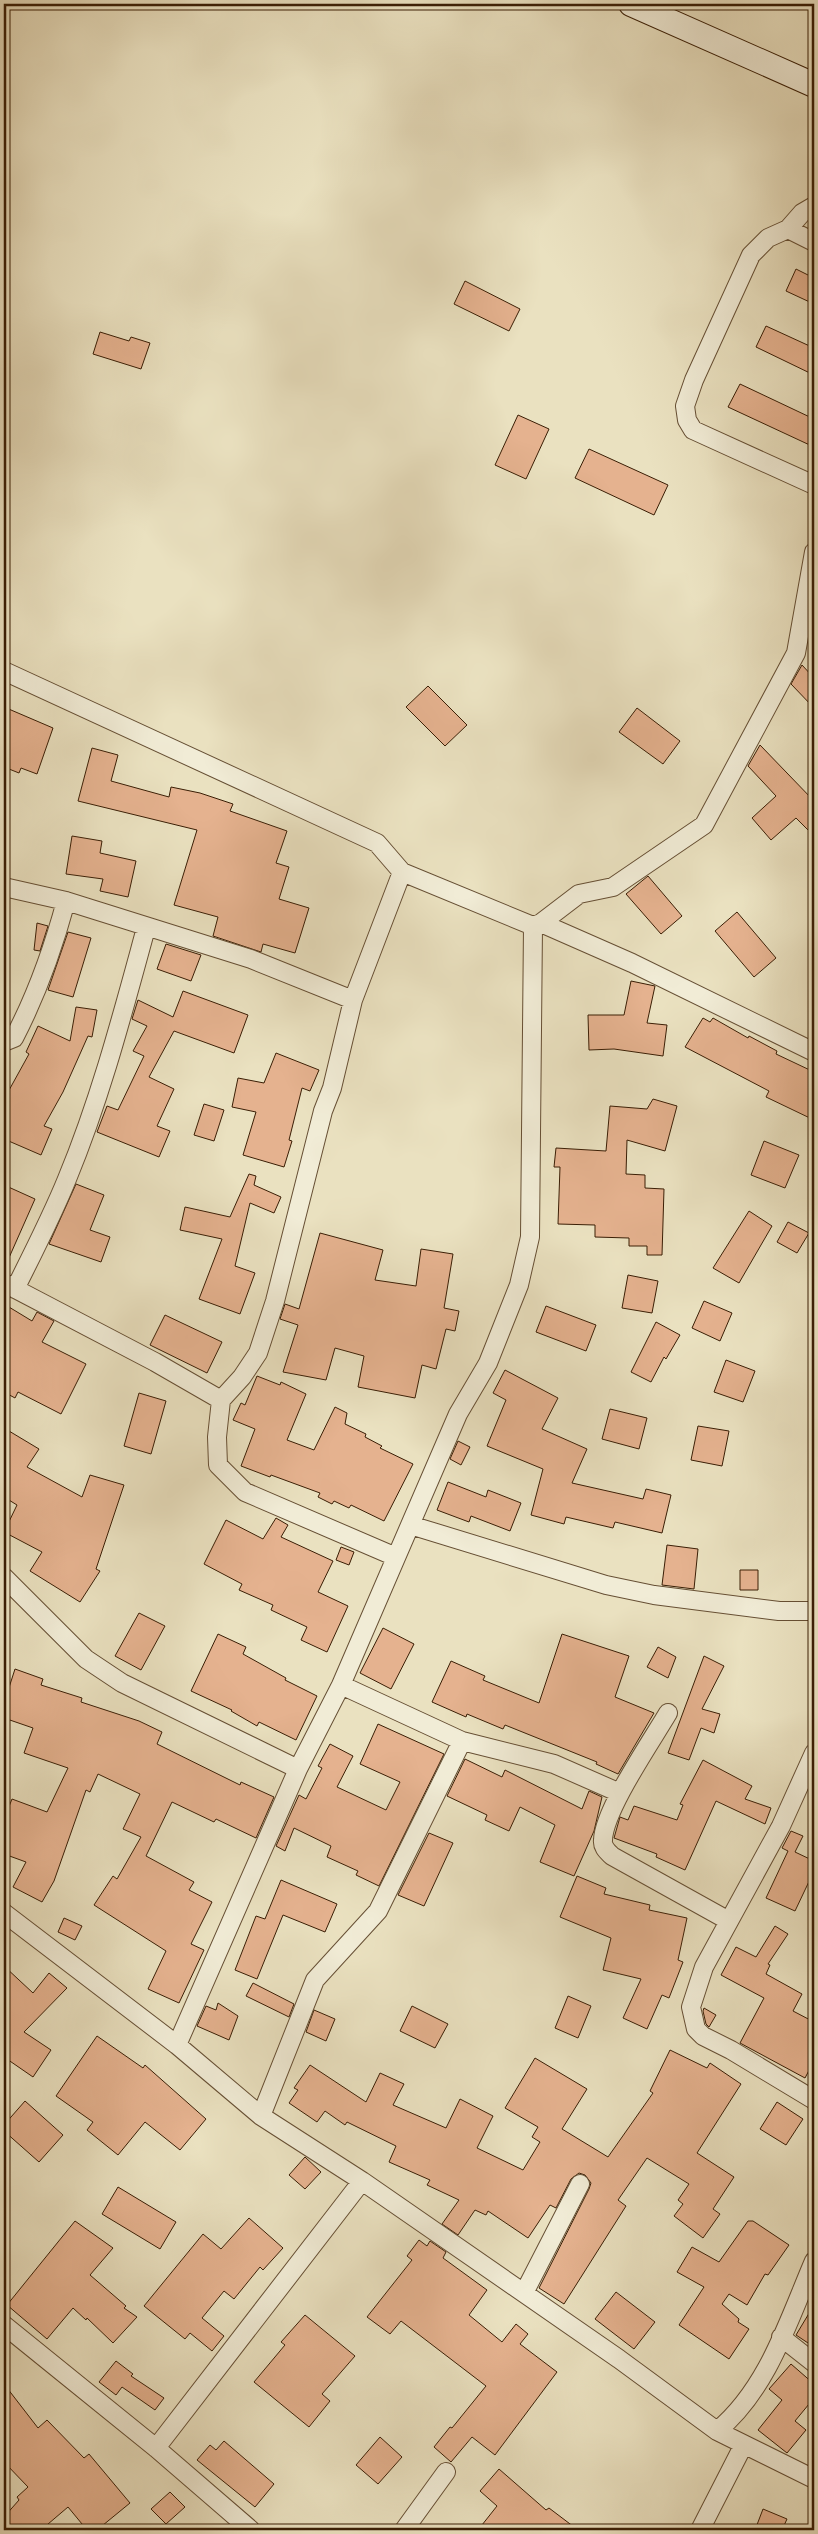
<svg xmlns="http://www.w3.org/2000/svg" width="818" height="2534" font-family="Vollkorn,serif">
	<style>
		.building { fill: #e5b28f; stroke: #3a1e05 }
		.lines { fill: none; stroke-linecap: round; stroke-linejoin: round }
		.minor-casing { stroke: #664f34; stroke-width: 20 }
		.secondary-casing { stroke: #3a1e05; stroke-width: 26 }
		.minor { stroke: #f1ecd6; stroke-width: 18 }
		.secondary { stroke: #f1ecd6; stroke-width: 24 }
	</style>
	<rect width="100%" height="100%" fill="#eae1c0"/>
	<filter id="stains"><feTurbulence type="fractalNoise" baseFrequency=".004" numOctaves="4"/><feColorMatrix values="0 0 0 0 .2 0 0 0 0 .09 0 0 0 0 .02 0 0 0 .5 -.17"/></filter>
	<radialGradient id="worn" r=".72"><stop offset=".6" stop-color="#630" stop-opacity="0"/><stop offset="1" stop-color="#630" stop-opacity=".3"/></radialGradient>
	<!-- building -->
	<path class="building" d="M796,269L814,278V304L786,291Z
		M465,281L520,309L509,331L454,304Z
		M766,326L814,348V375L756,347Z
		M100,332L129,341L131,337L150,343L141,369L93,354Z
		M740,384L814,419V447L728,407Z
		M518,415L549,429L526,479L495,465Z
		M589,449L668,485L654,515L575,478Z
		M802,665L814,678V708L791,684Z
		M428,686L467,725L445,746L406,707Z
		M4,707L53,728L37,774L21,768L19,773L4,767Z
		M637,708L680,741L663,764L619,732Z
		M760,745L814,801V836L796,818L771,840L752,818L776,796L748,766Z
		M92,748L118,755L111,781L169,797L171,787L200,793L233,804L230,811L287,831L276,863L289,867L279,899L309,908L295,953L263,944L261,952L213,936L218,917L174,905L197,830L78,801Z
		M72,836L102,841L100,853L136,861L128,897L100,891L103,879L66,874Z
		M648,876L682,916L661,934L626,894Z
		M737,912L776,958L754,977L715,931Z
		M37,923L48,926L40,951L34,950Z
		M68,932L91,938L73,997L48,990Z
		M166,944L201,955L191,981L157,969Z
		M631,981L655,986L647,1023L667,1025L663,1056L614,1049L589,1050L588,1015H624Z
		M183,991L248,1015L234,1053L174,1031L149,1077L174,1089L157,1126L170,1131L159,1157L97,1132L107,1106L118,1110L144,1056L133,1051L147,1026L132,1019L138,1000L173,1017Z
		M76,1007L97,1010L92,1037L88,1036L63,1092L44,1126L52,1129L41,1155L4,1139V1090L8,1092L29,1054L26,1052L38,1026L70,1041Z
		M703,1018L710,1022L713,1018L748,1038L749,1036L777,1051L776,1054L814,1072V1120L766,1097L769,1091L685,1047Z
		M276,1053L319,1070L310,1091L302,1088L289,1140L292,1141L284,1167L243,1155L256,1112L232,1107L238,1078L264,1083Z
		M653,1099L677,1106L665,1151L627,1140L626,1174L645,1175V1188L664,1189L662,1255H647V1246H629V1238L595,1237V1225L558,1224L560,1167H554L556,1148L606,1151L610,1106L647,1109Z
		M204,1104L224,1110L214,1141L194,1135Z
		M764,1141L799,1155L785,1188L751,1175Z
		M249,1174L256,1176L254,1185L281,1197L274,1213L250,1203L235,1266L255,1273L240,1314L199,1299L222,1239L180,1230L185,1207L230,1217Z
		M76,1184L104,1195L90,1230L110,1237L101,1262L49,1244Z
		M4,1185L35,1199L4,1269Z
		M749,1211L772,1226L739,1283L713,1268Z
		M788,1222L809,1233L797,1253L777,1242Z
		M320,1233L383,1250L375,1280L416,1286L421,1249L453,1254L444,1308L459,1311L455,1331L446,1329L436,1369L422,1365L415,1398L358,1387L364,1356L335,1348L326,1380L283,1372L298,1325L280,1319L285,1304L299,1309Z
		M628,1275L658,1281L652,1313L622,1308Z
		M704,1301L732,1313L720,1341L692,1328Z
		M4,1304L32,1321L37,1312L54,1321L42,1342L86,1364L61,1414L18,1392L15,1398L4,1392Z
		M546,1306L596,1325L586,1351L536,1332Z
		M165,1315L222,1342L207,1373L150,1345Z
		M656,1322L680,1335L666,1359L664,1357L651,1382L631,1372Z
		M726,1360L755,1371L743,1402L714,1392Z
		M505,1370L558,1398L542,1429L587,1449L572,1483L643,1499L646,1489L671,1495L662,1533L615,1522L613,1528L566,1517L564,1524L531,1515L543,1469L487,1446L506,1400L493,1393Z
		M257,1376L280,1385L281,1382L306,1394L287,1440L314,1450L335,1407L347,1413L345,1424L366,1434L365,1437L382,1446L380,1448L413,1464L384,1521L351,1505L349,1508L334,1501L332,1504L318,1497L320,1493L271,1475L270,1477L241,1466L255,1429L233,1420L241,1403L245,1405Z
		M139,1393L166,1401L151,1454L124,1446Z
		M610,1409L647,1418L639,1449L602,1439Z
		M698,1426L729,1431L722,1466L691,1460Z
		M4,1428L39,1449L27,1467L82,1497L90,1475L124,1485L96,1569L100,1571L80,1602L30,1571L42,1552L4,1532L17,1505L4,1497Z
		M458,1441L470,1447L461,1465L450,1459Z
		M448,1482L486,1497L488,1490L521,1503L510,1531L471,1516L469,1522L437,1510Z
		M276,1518L288,1525L281,1537L333,1561L318,1592L348,1606L327,1652L301,1640L307,1627L271,1610L273,1605L239,1590L242,1584L204,1564L226,1520L263,1539Z
		M667,1545L698,1549L694,1589L662,1585Z
		M341,1547L354,1552L349,1565L336,1560Z
		M740,1570H758V1590H740Z
		M139,1613L165,1626L141,1670L115,1656Z
		M383,1628L414,1644L391,1689L360,1673Z
		M218,1634L246,1647L243,1654L286,1678L285,1680L317,1696L296,1740L259,1722L257,1726L231,1711L232,1710L191,1691Z
		M562,1634L629,1656L615,1697L654,1713L618,1774L596,1764L597,1762L505,1725L503,1729L467,1714L466,1717L432,1702L451,1661L485,1676L483,1680L539,1703Z
		M658,1647L676,1657L668,1678L647,1667Z
		M704,1656L724,1666L702,1709L720,1714L714,1733L701,1728L689,1760L668,1753Z
		M15,1669L43,1679L41,1685L82,1698L81,1702L139,1721L162,1732L157,1744L240,1785L241,1782L274,1797L256,1838L216,1819L214,1822L172,1802L146,1856L194,1882L189,1890L212,1902L191,1944L204,1950L179,2003L148,1989L166,1951L94,1905L113,1876L117,1879L141,1837L123,1829L140,1794L98,1774L90,1792L86,1790L54,1881L42,1902L13,1887L26,1862L4,1854V1819L12,1799L47,1812L68,1768L24,1753L33,1728L4,1718V1703Z
		M378,1724L444,1754L379,1886L356,1875L358,1871L327,1857L331,1846L294,1828L285,1851L276,1846L299,1795L306,1799L322,1768L318,1766L330,1744L353,1756L337,1787L386,1810L400,1782L360,1764Z
		M465,1759L502,1777L505,1770L582,1809L589,1791L602,1797L594,1831L574,1876L540,1862L555,1825L520,1807L509,1831L485,1820L487,1815L447,1796Z
		M703,1760L752,1786L745,1799L771,1808L765,1824L716,1801L685,1870L656,1857L657,1854L614,1838L620,1817L628,1820L634,1806L677,1820L683,1805L680,1804Z
		M791,1831L803,1836L795,1852L814,1861V1871L795,1911L766,1898L788,1851L782,1848Z
		M429,1833L453,1843L424,1906L398,1895Z
		M577,1876L606,1888L604,1894L650,1905L649,1910L687,1918L678,1960L683,1962L669,1998L662,1995L647,2029L623,2018L641,1979L603,1970L611,1938L560,1917Z
		M281,1880L337,1904L325,1932L283,1915L257,1979L235,1970L256,1916L265,1919Z
		M64,1918L82,1926L75,1940L58,1932Z
		M775,1926L788,1934L768,1964L770,1965L766,1974L802,1994L793,2011L814,2022V2061L805,2078L740,2043L764,1998L721,1975L736,1947L756,1957Z
		M4,1966L33,1993L49,1973L67,1988L24,2032L51,2050L33,2077L4,2057Z
		M253,1983L294,2004L289,2017L246,1996Z
		M568,1996L591,2006L578,2038L555,2028Z
		M218,2003L238,2016L229,2040L197,2026L206,2006L216,2010Z
		M412,2006L448,2024L435,2048L400,2031Z
		M704,2008L716,2015L709,2027L706,2024L703,2011Z
		M314,2010L335,2019L326,2041L306,2032Z
		M97,2036L143,2068L145,2065L206,2119L180,2150L145,2122L118,2155L87,2130L93,2122L56,2096Z
		M670,2050L707,2068L710,2063L741,2084L697,2153L734,2177L713,2209L720,2214L703,2238L674,2216L683,2204L678,2200L689,2184L647,2158L618,2200L626,2206L564,2304L539,2288L589,2189L591,2183L585,2175L579,2173L571,2179L556,2208L550,2205L528,2238L488,2211L486,2215L475,2210L458,2235L442,2224L459,2200L427,2185L430,2180L389,2162L396,2146L347,2122L345,2125L325,2111L317,2122L289,2103L298,2090L294,2088L310,2065L366,2102L380,2073L404,2084L393,2105L446,2128L460,2099L493,2116L477,2148L523,2170L540,2142L532,2137L538,2127L505,2108L535,2058L587,2089L562,2129L608,2157L653,2093L650,2091Z
		M25,2101L63,2135L39,2162L4,2131V2125Z
		M777,2102L803,2119L786,2145L760,2129Z
		M305,2157L321,2172L305,2189L289,2175Z
		M118,2187L176,2222L160,2249L102,2214Z
		M249,2218L283,2248L263,2270L260,2267L234,2299L224,2291L202,2318L224,2336L212,2351L190,2333L185,2339L144,2306L203,2234L221,2249Z
		M75,2221L113,2248L90,2275L126,2306L124,2308L137,2317L113,2343L87,2318L86,2320L73,2308L47,2339L7,2305Z
		M748,2221H753L789,2245L768,2275L765,2274L747,2305L729,2294L722,2304L739,2319L738,2322L749,2329L729,2359L679,2325L704,2287L677,2272L692,2247L719,2262Z
		M419,2240L427,2246L430,2241L446,2252L443,2258L487,2290L469,2315L502,2342L516,2324L528,2334L520,2344L557,2372L495,2455L472,2437L451,2462L434,2447L450,2427L452,2428L486,2386L401,2321L390,2334L367,2317L412,2260L407,2256Z
		M616,2292L655,2322L634,2349L595,2319Z
		M814,2305V2347L796,2335Z
		M305,2315L355,2356L322,2394L330,2401L309,2427L254,2382L285,2345L281,2342Z
		M116,2361L133,2374L131,2376L164,2398L155,2410L122,2387L116,2395L99,2382Z
		M791,2364L814,2384V2398L795,2421L806,2430L787,2453L758,2430L782,2400L769,2389Z
		M4,2384L38,2428L47,2420L84,2458L89,2454L130,2503L97,2530H87L68,2507L41,2530H4V2517L19,2500L17,2497L28,2487L4,2462Z
		M380,2437L402,2457L378,2484L356,2465Z
		M224,2441L274,2484L255,2507L197,2460L210,2445L216,2450Z
		M499,2469L546,2510L549,2508L578,2530H478L497,2506L480,2491Z
		M170,2492L185,2507L166,2524L151,2509Z
		M763,2509L787,2519L782,2530H755Z"/>
	<g class="lines">
		<defs>
			<path id="minor" d="M814,206L802,213L788,229L768,238L751,255L694,380L685,406L687,420L693,430L814,485
				M788,229L814,242
				M4,671L377,843L402,872L533,926L541,923L632,963L814,1052
				M4,887L66,901L251,959L353,1000
				M541,923L579,894L613,887L704,825L796,653L814,552
				M4,1042L14,1038C37,994 53,949 66,901
				M4,1283L155,1362L221,1400
				M15,1289C33,1253 52,1216 67,1179C101,1097 123,1012 146,928
				M410,1525L606,1585L654,1595L779,1611H814
				M396,1557L245,1492L218,1465L217,1437L221,1400L242,1377L258,1353L275,1301L323,1111L332,1088L353,1000L402,872
				M4,1577L86,1659L122,1683L298,1769
				M341,1685L462,1741L554,1764L620,1793
				M668,1713C651,1742 604,1810 603,1840C602,1847 607,1851 612,1856L729,1921
				M814,1753L781,1826L704,1967L691,2007L696,2029L703,2036L731,2050L814,2100
				M4,1913L177,2045L261,2116L362,2181L619,2359L717,2431L814,2479
				M177,2045L298,1769L341,1685L458,1414L488,1363L519,1285L530,1237L533,926
				M261,2116L315,1980L378,1911L462,1741
				M524,2293L580,2184
				M4,2325L156,2448L251,2530
				M781,2337L814,2363
				M717,2431C768,2389 789,2319 814,2261
				M156,2448L362,2181
				M404,2530L446,2472
				M700,2530L743,2446"/>
			<path id="secondary" d="M631,4L814,85"/>
		</defs>
		<!-- minor casing -->
		<use href="#minor" class="minor-casing"/>
		<!-- secondary casing -->
		<use href="#secondary" class="secondary-casing"/>
		<!-- minor -->
		<use href="#minor" class="minor"/>
		<!-- secondary -->
		<use href="#secondary" class="secondary"/>
	</g>
	<!-- margin -->
	<rect width="818" height="2534" fill="none" stroke="#eae1c0" stroke-width="20"/>
	<rect x="5" y="5" width="808" height="2524" fill="none" stroke="#3a1e05" stroke-width="2.5"/>
	<rect x="10" y="10" width="798" height="2514" fill="none" stroke="#3a1e05"/>
	<rect width="100%" height="100%" filter="url(#stains)"/>
	<rect width="100%" height="100%" fill="url(#worn)"/>
</svg>
